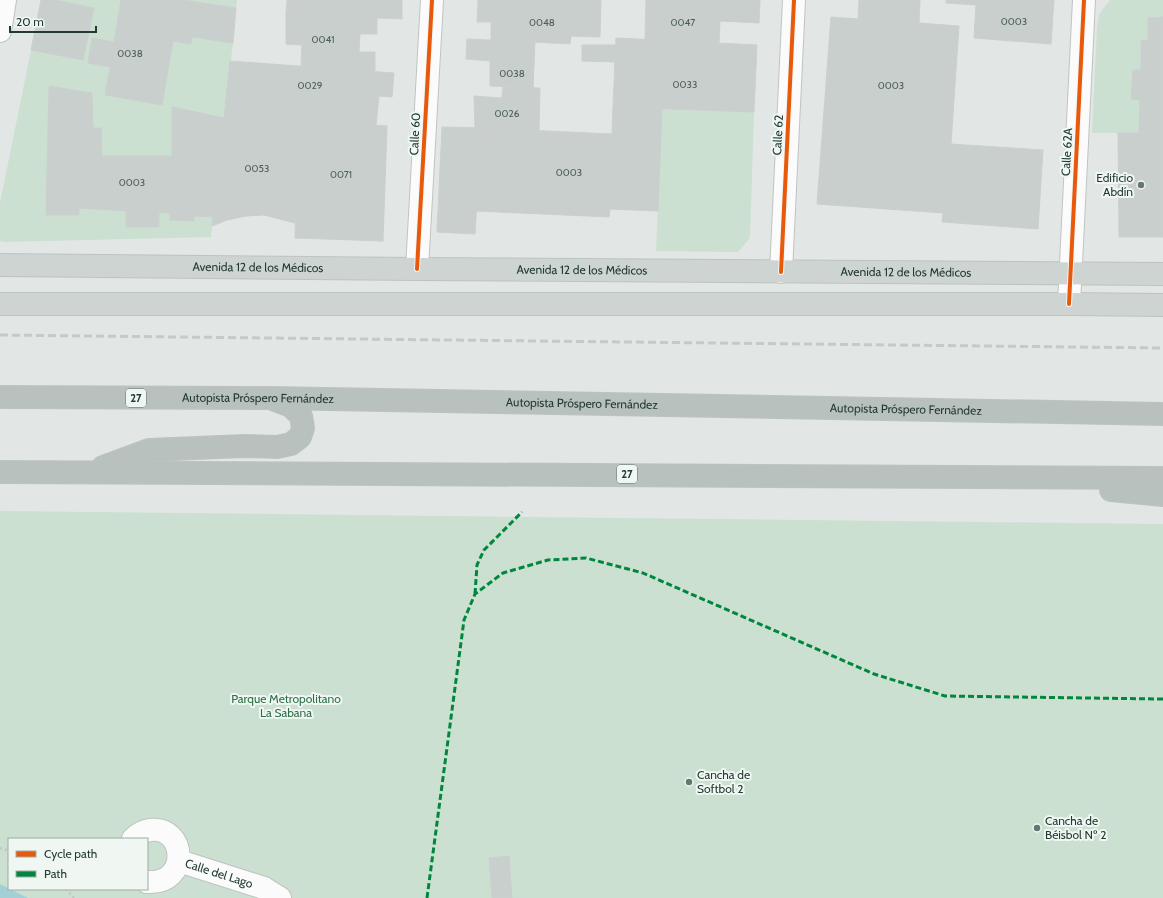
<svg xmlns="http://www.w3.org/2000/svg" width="1163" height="898" font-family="Cabin,sans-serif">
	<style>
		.green { fill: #cbe0d1; fill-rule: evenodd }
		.water { fill: #a3d0d6 }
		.building { fill: #c9cfcc; stroke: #cbd0ce }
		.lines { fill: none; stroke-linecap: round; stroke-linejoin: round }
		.minor-casing { stroke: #bfc4c2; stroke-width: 24 }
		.major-casing { stroke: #bcc4c1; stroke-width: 24 }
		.highway-casing { stroke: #bcc4c1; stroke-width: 24 }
		.path { stroke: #bfc7c5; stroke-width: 2.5; stroke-dasharray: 2 3; stroke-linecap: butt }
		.minor { stroke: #fbfbfb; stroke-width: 22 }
		.major { stroke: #cdd4d2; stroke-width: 22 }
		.highway { stroke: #b9c1bf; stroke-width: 22 }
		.rail { stroke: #c6c9c8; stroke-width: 3; stroke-dasharray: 8 4; stroke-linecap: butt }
		.quiet { stroke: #00873e; stroke-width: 3; stroke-dasharray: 6 3; stroke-linecap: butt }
		.cycleway-casing { stroke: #f0f7f3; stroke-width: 6 }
		.cycleway { stroke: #e8590c; stroke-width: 4 }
		.poi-dot { fill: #657771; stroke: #f0f7f3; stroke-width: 1.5 }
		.labels { text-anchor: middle; stroke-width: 4; stroke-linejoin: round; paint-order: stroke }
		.number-label { font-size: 10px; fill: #4c6059 }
		.shield { fill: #f0f7f3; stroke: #5f736c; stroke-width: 1 }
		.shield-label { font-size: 11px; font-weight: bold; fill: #213a32 }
		.street-label { font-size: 12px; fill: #213a32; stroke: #f0f7f3 }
		.poi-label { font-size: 12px; fill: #213a32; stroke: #f0f7f3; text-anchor: start }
		.park-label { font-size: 12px; fill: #2c7044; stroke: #f0f7f3 }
	</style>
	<rect width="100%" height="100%" fill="#e2e7e5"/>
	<!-- green -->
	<path class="green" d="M56,0H121L114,42L92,38L88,62L110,67L105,95L161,105L173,41L191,44L192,37L233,43L224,118L172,108V156H102L101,128H93L92,93L49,86L46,215L79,208L126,211V227H159V213H170V220L193,221L194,216L213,217L211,237L5,242L0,241V203L31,50L83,59L94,8Z
		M184,0H237L236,8Z
		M1110,0H1163V17L1148,18V41H1141V70H1133L1131,99L1140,100L1139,133H1092L1097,28L1099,14Z
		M662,109L754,112L750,238L738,252L656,251Z
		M0,511L1163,524V898H0ZM9,839H147V889H9Z"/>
	<!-- water -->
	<path class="water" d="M0,884L28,898H0Z"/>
	<!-- building -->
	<path class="building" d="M41,0H56L94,8L83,60L31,50Z
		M121,0H184L236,8L233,43L192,37L191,44L173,41L162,105L105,95L110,67L88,63L92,38L114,42Z
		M287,0H402V19L286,14Z
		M478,0H601L600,37L571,36L570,44L491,40V22H477Z
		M646,0H760L759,23L720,21L719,43L645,40Z
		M859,0H920L919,23L959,26L951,144L1043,150L1038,229L942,222L943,213L817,204L831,17L858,19Z
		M946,0H1054L1051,44L974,38L976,5L946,3Z
		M286,14L377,18V34H360L359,52H375V72L301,66L302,45L286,44Z
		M1163,17V133H1139L1140,100L1131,99L1133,70H1141V40L1148,41V18Z
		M616,38L757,45L754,112L613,107Z
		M467,39L535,42L533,88L490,86V61L466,59Z
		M582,45H616L615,62L582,61Z
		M230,61L394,73L392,97L379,96L376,125L224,118Z
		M49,86L92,93L93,128H101L102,156H172V107L224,118L213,217L194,216V221L170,220V213H159V227H126V211L79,208V215H46Z
		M503,87L540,88L539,131L475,128L474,96L502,98Z
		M613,107L662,109L658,211L610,209L609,217L476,211L481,128L612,134Z
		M224,118L298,121L295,223L264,215L246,216L227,220L212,226Z
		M298,121L387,126L383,241L295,238Z
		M442,127L481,128L475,234L437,232Z
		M1118,133H1163V237H1119Z
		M509,856L512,898H492L489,858Z"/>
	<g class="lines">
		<defs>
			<g id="minor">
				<path d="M0,31L5,0"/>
				<path d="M417,269L432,0"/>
				<path d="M781,272L794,0"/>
				<path d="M1069,304L1084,0"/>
				<path d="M133,839C138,834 143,831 150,830C186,825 191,885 147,882"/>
				<path id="s1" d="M179,861L264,888L280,898"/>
			</g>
			<g id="major">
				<path id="s2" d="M0,265L417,269L1163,274"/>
				<path d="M0,304H1069L1163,305"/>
			</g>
			<g id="highway">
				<path id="s3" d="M0,397L271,398L1163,414"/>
				<path d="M103,467L149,450L244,446L277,447L291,444L300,437L303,428L301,416L291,406L275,400"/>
				<path d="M0,472L1163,478"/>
				<path d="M1111,490L1163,495"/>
			</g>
		</defs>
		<!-- minor casing -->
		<use href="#minor" class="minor-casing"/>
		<!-- major casing -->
		<use href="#major" class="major-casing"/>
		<!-- highway casing -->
		<use href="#highway" class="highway-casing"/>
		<!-- path -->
		<path class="path" d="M0,848L9,851
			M66,889L74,898"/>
		<!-- minor -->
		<use href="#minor" class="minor"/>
		<!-- major -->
		<use href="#major" class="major"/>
		<!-- highway -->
		<use href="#highway" class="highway"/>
		<!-- rail -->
		<path class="rail" d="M0,335L1163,348"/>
		<!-- quiet -->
		<path class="quiet" d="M475,594L477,565L484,550L522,512
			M427,898L464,620L475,594L503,573L548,560L586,558L643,573L874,674L945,696L1163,699"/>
		<defs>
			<path id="cycleway" d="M417,269L432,0
				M781,272L794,0
				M1069,304L1084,0"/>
		</defs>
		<!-- cycleway casing -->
		<use href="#cycleway" class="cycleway-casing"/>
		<!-- cycleway -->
		<use href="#cycleway" class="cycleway"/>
	</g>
	<!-- markers -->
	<g class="poi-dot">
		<circle cx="1141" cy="185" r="4"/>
		<circle cx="689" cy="782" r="4"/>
		<circle cx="1037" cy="828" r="4"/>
	</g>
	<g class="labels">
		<!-- number labels -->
		<g class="number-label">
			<text x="1014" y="25">0003</text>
			<text x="542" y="26">0048</text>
			<text x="683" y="26">0047</text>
			<text x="323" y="43">0041</text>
			<text x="130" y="57">0038</text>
			<text x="512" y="77">0038</text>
			<text x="685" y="88">0033</text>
			<text x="310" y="89">0029</text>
			<text x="891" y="89">0003</text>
			<text x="507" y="117">0026</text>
			<text x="257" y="172">0053</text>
			<text x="569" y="176">0003</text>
			<text x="341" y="178">0071</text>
			<text x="132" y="186">0003</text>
		</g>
		<!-- shield labels -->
		<g class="shield">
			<rect x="126" y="389" width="20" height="18" rx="3"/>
			<rect x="617" y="465" width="20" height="18" rx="3"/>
		</g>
		<g class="shield-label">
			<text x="136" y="402">27</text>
			<text x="627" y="478">27</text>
		</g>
		<!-- street labels -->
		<g class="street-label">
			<text transform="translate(415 134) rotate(-87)" y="4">Calle 60</text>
			<text transform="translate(778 135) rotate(-87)" y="4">Calle 62</text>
			<text transform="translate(1067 152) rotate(-87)" y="4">Calle 62A</text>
			<text dy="4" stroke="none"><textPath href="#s2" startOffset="258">Avenida 12 de los Médicos</textPath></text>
			<text dy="4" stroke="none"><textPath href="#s2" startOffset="582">Avenida 12 de los Médicos</textPath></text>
			<text dy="4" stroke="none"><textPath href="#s2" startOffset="906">Avenida 12 de los Médicos</textPath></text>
			<text dy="4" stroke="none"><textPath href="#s3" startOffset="258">Autopista Próspero Fernández</textPath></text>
			<text dy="4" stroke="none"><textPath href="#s3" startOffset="582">Autopista Próspero Fernández</textPath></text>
			<text dy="4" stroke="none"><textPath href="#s3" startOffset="906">Autopista Próspero Fernández</textPath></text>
			<text dy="4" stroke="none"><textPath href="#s1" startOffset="42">Calle del Lago</textPath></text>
		</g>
		<!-- poi labels -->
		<g class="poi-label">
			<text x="1133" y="182" text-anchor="end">Edificio<tspan x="1133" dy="14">Abdín</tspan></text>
			<text x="697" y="779">Cancha de<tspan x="697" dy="14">Softbol 2</tspan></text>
			<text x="1045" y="825">Cancha de<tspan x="1045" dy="14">Béisbol Nº 2</tspan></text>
		</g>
		<!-- park labels -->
		<g class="park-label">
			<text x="286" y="703">Parque Metropolitano<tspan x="286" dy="14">La Sabana</tspan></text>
		</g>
	</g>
	<!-- legend -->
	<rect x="8" y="838" width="140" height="52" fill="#f0f7f3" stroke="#9daba6"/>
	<rect x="16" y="851" width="20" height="6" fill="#e8590c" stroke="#9daba6"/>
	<text x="44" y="858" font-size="12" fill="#213a32">Cycle path</text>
	<rect x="16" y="871" width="20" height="6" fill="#00873e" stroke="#9daba6"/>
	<text x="44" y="878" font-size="12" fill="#213a32">Path</text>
	<!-- scale -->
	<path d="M10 26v6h86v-6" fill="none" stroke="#213a32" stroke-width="2"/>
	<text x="16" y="26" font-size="12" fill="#213a32" stroke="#f0f7f3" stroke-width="3" paint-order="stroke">20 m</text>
</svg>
